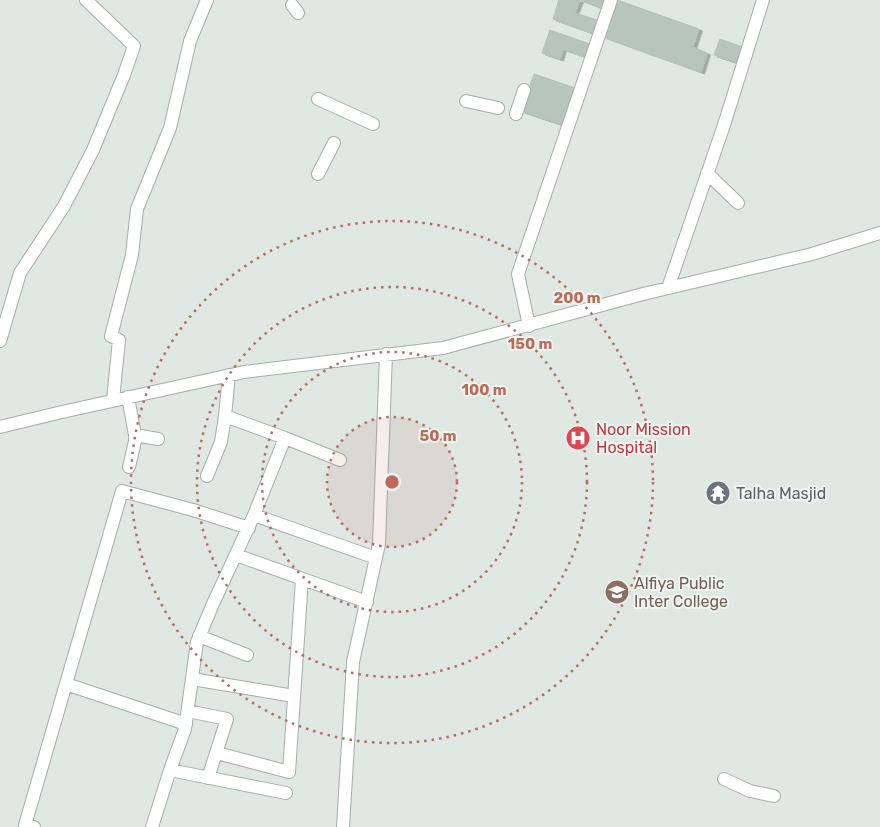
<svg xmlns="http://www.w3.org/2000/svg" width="880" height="827" font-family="Rubik,sans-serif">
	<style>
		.building { fill: #b7c5bf; stroke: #b2c1b9; filter: url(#shadow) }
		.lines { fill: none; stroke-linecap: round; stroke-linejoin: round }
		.minor-casing { stroke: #a3afa9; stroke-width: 14 }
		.minor { stroke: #fff; stroke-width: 12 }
		.ring { fill: none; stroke: #bc6a59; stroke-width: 2.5; stroke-dasharray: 2.5 5 }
		.labels { text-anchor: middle; stroke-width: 4; stroke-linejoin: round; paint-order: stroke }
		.health-label { font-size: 16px; fill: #be3a42; stroke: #eff5f1; text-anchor: start }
		.worship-label { font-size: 16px; fill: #5b616d; stroke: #eff5f1; text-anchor: start }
		.education-label { font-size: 16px; fill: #785e54; stroke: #eff5f1; text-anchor: start }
		.centre { fill: #bc6a59; stroke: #eff5f1; stroke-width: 2.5 }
		.ring-label { font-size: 15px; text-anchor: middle; font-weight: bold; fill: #bc6a59; stroke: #eff5f1; stroke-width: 4; stroke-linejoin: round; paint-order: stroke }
	</style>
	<defs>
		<filter id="shadow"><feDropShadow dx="3.5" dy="2" stdDeviation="0" flood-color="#0004"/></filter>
	</defs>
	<rect width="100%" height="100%" fill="#dfe8e3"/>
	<!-- building -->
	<path class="building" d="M559,0H580L575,13L600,21L595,34L553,19Z
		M581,0H605L602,8Z
		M617,0L699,29L693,47L707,53L701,72L604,37Z
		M550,30L590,44L586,57L563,49L560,59L542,53Z
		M720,39L743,47L738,63L714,55Z
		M534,74L575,88L563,125L521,111Z"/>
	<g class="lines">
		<defs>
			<path id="minor" d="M292,5L298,13
				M318,99L373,124
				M466,101L498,108
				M516,114L524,90
				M707,173L738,203
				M318,174L334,143
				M668,288L724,125L763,0
				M529,326L518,274L611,0
				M0,341L20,273L64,206L93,150L124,75L134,46L86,0
				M229,375L225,416L285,438L340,460
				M128,397L135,435V441L129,467
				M113,400L119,340L111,336L132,255L137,209L170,128L190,41L207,0
				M0,427L62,412L244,372L443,348L643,294L812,254L880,233
				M135,435L158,439
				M207,476L221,442L225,416
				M254,515L376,558
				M236,555L367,602
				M199,636L247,655
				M192,679L294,696
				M66,684L186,724
				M188,711L227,719L208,778
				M217,753L289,772L302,579
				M170,770L286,793
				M724,779L750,791L774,796
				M34,827L25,825L122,491L193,510L249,528
				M152,827L170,770L185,729L197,642L212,606L254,515L285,438
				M343,827L353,662L379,544L386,354"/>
		</defs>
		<!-- minor casing -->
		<use href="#minor" class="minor-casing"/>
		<!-- minor -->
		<use href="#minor" class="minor"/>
	</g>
	<!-- distance rings -->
	<circle cx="392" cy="482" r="65" fill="#bc6a59" fill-opacity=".12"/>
	<g class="ring">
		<circle cx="392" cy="482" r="65"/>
		<circle cx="392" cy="482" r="130"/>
		<circle cx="392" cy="482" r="195"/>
		<circle cx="392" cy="482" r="261"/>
	</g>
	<!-- icons -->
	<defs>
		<symbol id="hospital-disc" viewBox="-11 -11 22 22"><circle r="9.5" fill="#e0444e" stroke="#eff5f1"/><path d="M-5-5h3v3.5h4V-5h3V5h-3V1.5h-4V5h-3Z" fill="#fff"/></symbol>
		<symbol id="temple-disc" viewBox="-11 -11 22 22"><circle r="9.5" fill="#6b7280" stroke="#eff5f1"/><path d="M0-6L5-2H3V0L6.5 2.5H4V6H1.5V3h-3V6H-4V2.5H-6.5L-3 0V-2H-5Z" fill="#fff"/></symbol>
		<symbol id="school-disc" viewBox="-11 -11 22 22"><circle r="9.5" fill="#8d6e63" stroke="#eff5f1"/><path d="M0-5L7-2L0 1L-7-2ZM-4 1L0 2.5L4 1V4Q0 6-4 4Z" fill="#fff"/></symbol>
	</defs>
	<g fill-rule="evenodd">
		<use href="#hospital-disc" x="564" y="424" width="28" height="28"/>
		<use href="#temple-disc" x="704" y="479" width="28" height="28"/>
		<use href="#school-disc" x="603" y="578" width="28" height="28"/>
	</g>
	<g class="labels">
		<!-- health labels -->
		<g class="health-label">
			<text x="596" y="435">Noor Mission<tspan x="596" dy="18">Hospital</tspan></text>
		</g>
		<!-- worship labels -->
		<g class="worship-label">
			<text x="736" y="499">Talha Masjid</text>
		</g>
		<!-- education labels -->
		<g class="education-label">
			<text x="634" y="589">Alfiya Public<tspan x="634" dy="18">Inter College</tspan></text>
		</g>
	</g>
	<circle cx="392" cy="482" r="8" class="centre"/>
	<g class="ring-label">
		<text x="577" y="303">200 m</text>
		<text x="530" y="349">150 m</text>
		<text x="484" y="395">100 m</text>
		<text x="438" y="441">50 m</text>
	</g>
</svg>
